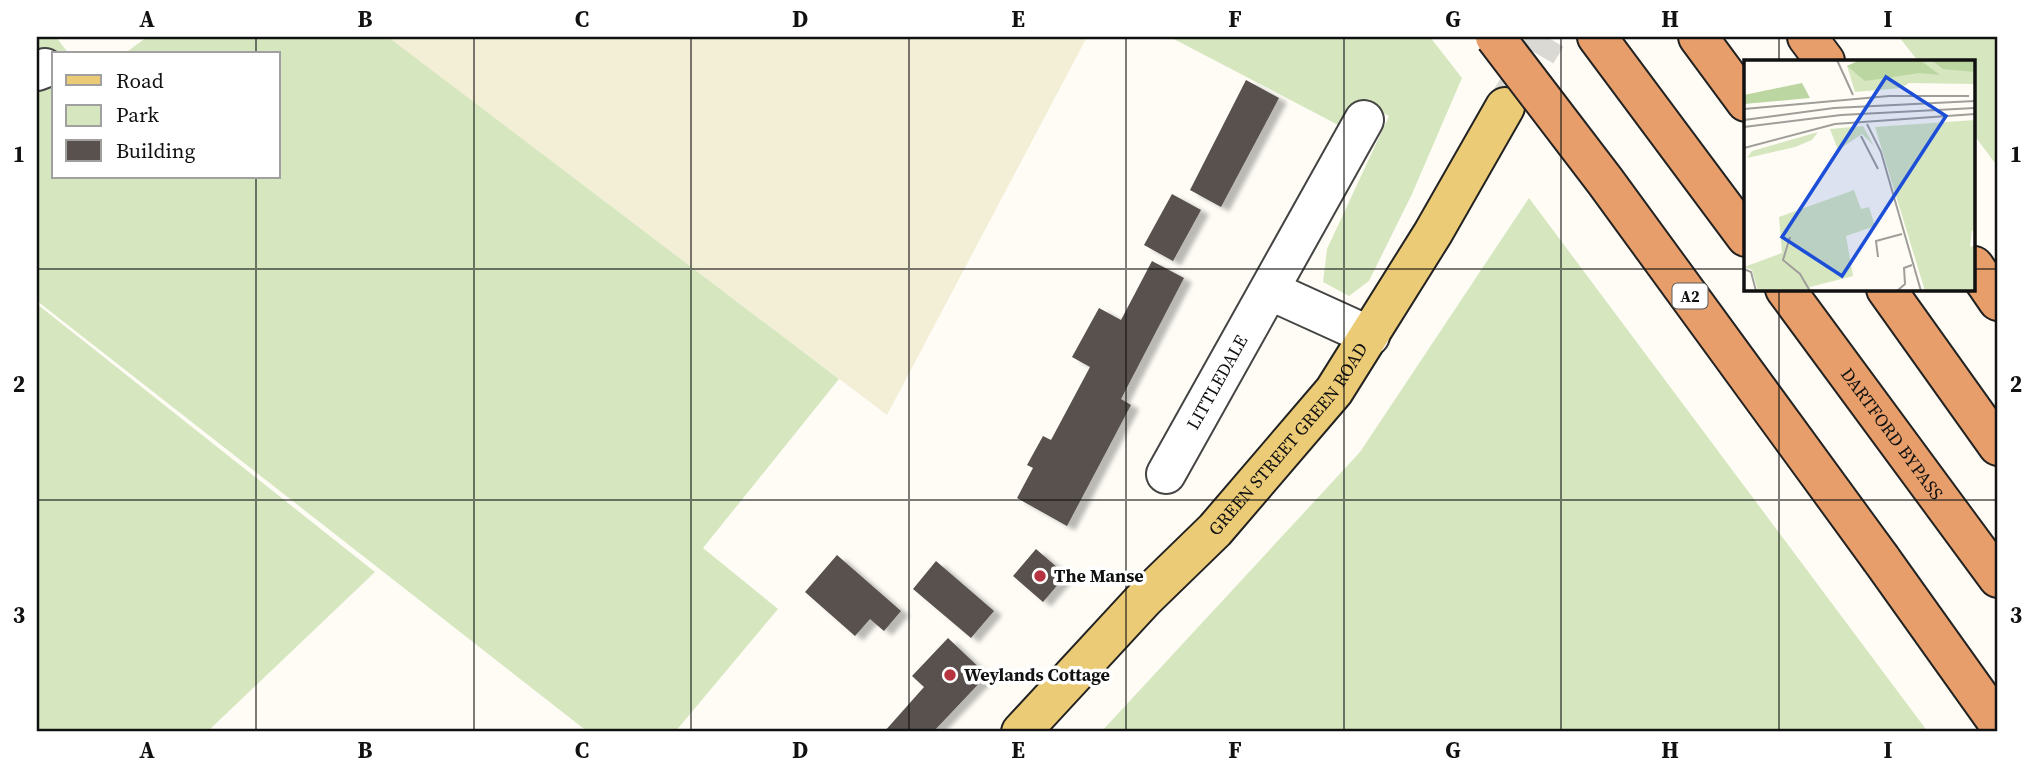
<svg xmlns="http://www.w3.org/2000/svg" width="2035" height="769" font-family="'Source Serif 4',serif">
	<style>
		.farmland { fill: #f3efd6 }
		.green { fill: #d6e7c0 }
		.building { fill: #58514e; filter: url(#shadow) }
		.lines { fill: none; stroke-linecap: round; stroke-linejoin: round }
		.major-tunnel { stroke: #dad9d3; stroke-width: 38; stroke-dasharray: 38 19; stroke-linecap: butt }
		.minor-casing { stroke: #444; stroke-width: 42 }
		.major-casing { stroke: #222; stroke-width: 42 }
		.highway-casing { stroke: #222; stroke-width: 42 }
		.minor { stroke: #fff; stroke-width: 38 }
		.major { stroke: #eccb77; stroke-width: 38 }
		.highway { stroke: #e79e6a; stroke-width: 38 }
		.highway-bridge-casing { stroke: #222; stroke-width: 42; stroke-linecap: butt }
		.highway-bridge { stroke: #e79e6a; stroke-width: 38 }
		.grid { fill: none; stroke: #111; stroke-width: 2; stroke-opacity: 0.55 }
		.poi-dot { fill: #b5343f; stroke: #fff; stroke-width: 2.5 }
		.labels { text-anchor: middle; stroke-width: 7; stroke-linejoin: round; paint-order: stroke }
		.shield { fill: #fff; stroke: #585858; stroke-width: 2 }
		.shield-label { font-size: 16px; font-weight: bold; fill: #111 }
		.street-label { font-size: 18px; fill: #111; stroke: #fff }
		.poi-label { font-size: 18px; font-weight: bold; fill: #111; stroke: #fff; text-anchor: start }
		.inset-road { fill: none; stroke: #9f9e9a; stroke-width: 2 }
		.view { fill: #1d4ed8; fill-opacity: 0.15; stroke: #1d4ed8; stroke-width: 3.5 }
		.inset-edge { fill: none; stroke: #111; stroke-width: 3.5 }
		.neatline { fill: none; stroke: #111; stroke-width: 2.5 }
		.grid-label { font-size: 23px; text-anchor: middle; font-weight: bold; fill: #111 }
	</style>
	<defs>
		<filter id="shadow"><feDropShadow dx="8" dy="4.5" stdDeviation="2" flood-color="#0004"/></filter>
	</defs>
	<rect width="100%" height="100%" fill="#fefcf5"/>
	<!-- farmland -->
	<path class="farmland" d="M387,37H1087L887,415Z"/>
	<!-- green -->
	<path class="green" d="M37,37H56L69,54H54V177H278V54H124L147,37H388L839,379L703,548L778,609L675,732H588L37,301Z
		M1170,37H1430L1462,78L1412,194L1369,281L1349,296L1323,282L1327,249L1389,116L1358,100L1342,127Z
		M1899,37H1998V167L1974,135V61H1918Z
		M1529,198L1928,732H1101L1360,452Z
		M37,304L375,572L207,732H37Z"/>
	<!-- building -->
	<path class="building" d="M1246,80L1279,98L1221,207L1190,190Z
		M1172,194L1201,210L1173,261L1144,245Z
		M1152,261L1184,278L1121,399L1131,405L1067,526L1017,498L1033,468L1027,465L1043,436L1051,440L1090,367L1072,357L1099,308L1121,320Z
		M1036,549L1066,575L1043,602L1013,576Z
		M837,555L901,611L884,631L870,619L855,636L805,592Z
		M936,561L994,611L971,638L913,589Z
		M948,638L987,675L933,732H884L924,687L912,676Z"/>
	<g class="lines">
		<!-- major-tunnel -->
		<path class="major-tunnel" d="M1508,103L1547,37"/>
		<defs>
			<g id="minor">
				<path d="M37,71L45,68"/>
				<path d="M1271,291L1370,336"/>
				<path id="s1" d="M1166,474L1364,120"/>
			</g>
			<g id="major">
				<path id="s2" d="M1021,732L1144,599L1215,530L1334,391L1433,233L1505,107"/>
			</g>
			<g id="highway">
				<path d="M1597,37L1746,237"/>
				<path d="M1698,37L1746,102"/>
				<path d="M1807,37L1825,61"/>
				<path d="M1974,266L1998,301"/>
				<path id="s3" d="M1785,289L1998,578"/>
				<path d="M1886,289L1998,446"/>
				<path d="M1881,559L1998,723"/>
			</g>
		</defs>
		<!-- minor casing -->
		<use href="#minor" class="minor-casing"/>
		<!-- major casing -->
		<use href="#major" class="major-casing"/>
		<!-- highway casing -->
		<use href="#highway" class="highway-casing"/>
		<!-- minor -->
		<use href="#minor" class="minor"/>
		<!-- major -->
		<use href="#major" class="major"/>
		<!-- highway -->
		<use href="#highway" class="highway"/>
		<defs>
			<path id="highway-bridge" d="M1495,37L1605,181L1881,559"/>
		</defs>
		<!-- highway-bridge casing -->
		<use href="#highway-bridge" class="highway-bridge-casing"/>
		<!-- highway-bridge -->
		<use href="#highway-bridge" class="highway-bridge"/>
	</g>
	<!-- grid -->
	<path class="grid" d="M256,37V54M474,37V732M691,37V732M909,37V732M1126,37V732M1344,37V732M1561,37V732M1779,37V61M256,177V732M37,269H1746M1974,269H1998M1779,289V732M37,500H1998"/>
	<!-- markers -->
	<g class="poi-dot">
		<circle cx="1040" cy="576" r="7"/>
		<circle cx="950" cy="675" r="7"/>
	</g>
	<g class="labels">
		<!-- shield labels -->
		<rect class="shield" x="1672.5" y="283.5" width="35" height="25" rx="5"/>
		<g class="shield-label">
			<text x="1690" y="302">A2</text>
		</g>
		<!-- street labels -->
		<g class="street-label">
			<text dy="6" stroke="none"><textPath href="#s1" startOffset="105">LITTLEDALE</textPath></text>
			<text dy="6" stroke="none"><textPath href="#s3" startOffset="180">DARTFORD BYPASS</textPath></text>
			<text dy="6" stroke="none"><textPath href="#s2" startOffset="397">GREEN STREET GREEN ROAD</textPath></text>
		</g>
		<!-- poi labels -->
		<g class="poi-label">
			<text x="1054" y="582">The Manse</text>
			<text x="964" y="681">Weylands Cottage</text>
		</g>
	</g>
	<!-- overview -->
	<g transform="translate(1744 60)">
		<rect width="231" height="231" fill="#fefcf5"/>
		<path d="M116,0H231V24L165,23L157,28L111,32L103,6ZM231,60V174L228,170L226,187L231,185V231H181L131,67ZM119,66L130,86L118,74L94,90L86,69ZM74,72L68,80L51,87L3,98L8,91ZM110,130L117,149L125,147L131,166L102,176L109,216L66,227V231H14L8,210L0,207L38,193L35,157Z" fill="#d6e7c0"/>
		<path d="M116,0H176L196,15L176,13L121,21L103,6ZM187,0H231V12L199,9ZM58,23L66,38L0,44V35Z" fill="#bbd6a1"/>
		<path class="inset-road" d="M93,0L109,35M0,49L145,36H225M0,60L90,48L231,41M123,64L137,92L177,231M0,67L97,55L231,48M117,76L134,109M0,88L91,64L231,54M46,177L39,200L56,214L66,231M134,197L132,181L158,174M0,209L7,212L12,231M153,231L161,224L160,208L168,205"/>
		<path class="view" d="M142,17L202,56L98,216L38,177Z"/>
		<rect width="231" height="231" class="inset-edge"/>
	</g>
	<!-- border -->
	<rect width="2035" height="769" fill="none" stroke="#ffffff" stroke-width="77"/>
	<!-- legend -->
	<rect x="52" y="52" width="228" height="126" fill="#ffffff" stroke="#a0a0a0" stroke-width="2"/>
	<rect x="66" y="75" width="35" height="10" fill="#eccb77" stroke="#a0a0a0" stroke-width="2"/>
	<text x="116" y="88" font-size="21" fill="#111111">Road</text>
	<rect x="66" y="105" width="35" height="21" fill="#d6e7c0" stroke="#a0a0a0" stroke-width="2"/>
	<text x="116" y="122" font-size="21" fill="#111111">Park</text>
	<rect x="66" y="140" width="35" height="21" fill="#58514e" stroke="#a0a0a0" stroke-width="2"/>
	<text x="116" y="158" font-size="21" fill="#111111">Building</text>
	<rect x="38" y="38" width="1958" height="692" class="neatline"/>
	<g class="grid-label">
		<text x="147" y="27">A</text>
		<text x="365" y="27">B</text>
		<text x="582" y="27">C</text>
		<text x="800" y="27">D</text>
		<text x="1018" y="27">E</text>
		<text x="1235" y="27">F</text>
		<text x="1453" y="27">G</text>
		<text x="1670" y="27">H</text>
		<text x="1888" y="27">I</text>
		<text x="19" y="162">1</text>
		<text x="2016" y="162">1</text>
		<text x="19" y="392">2</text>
		<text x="2016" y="392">2</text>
		<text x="19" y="623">3</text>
		<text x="2016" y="623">3</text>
		<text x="147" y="758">A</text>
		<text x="365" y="758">B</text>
		<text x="582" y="758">C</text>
		<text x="800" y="758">D</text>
		<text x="1018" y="758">E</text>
		<text x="1235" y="758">F</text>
		<text x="1453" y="758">G</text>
		<text x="1670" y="758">H</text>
		<text x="1888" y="758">I</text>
	</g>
</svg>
